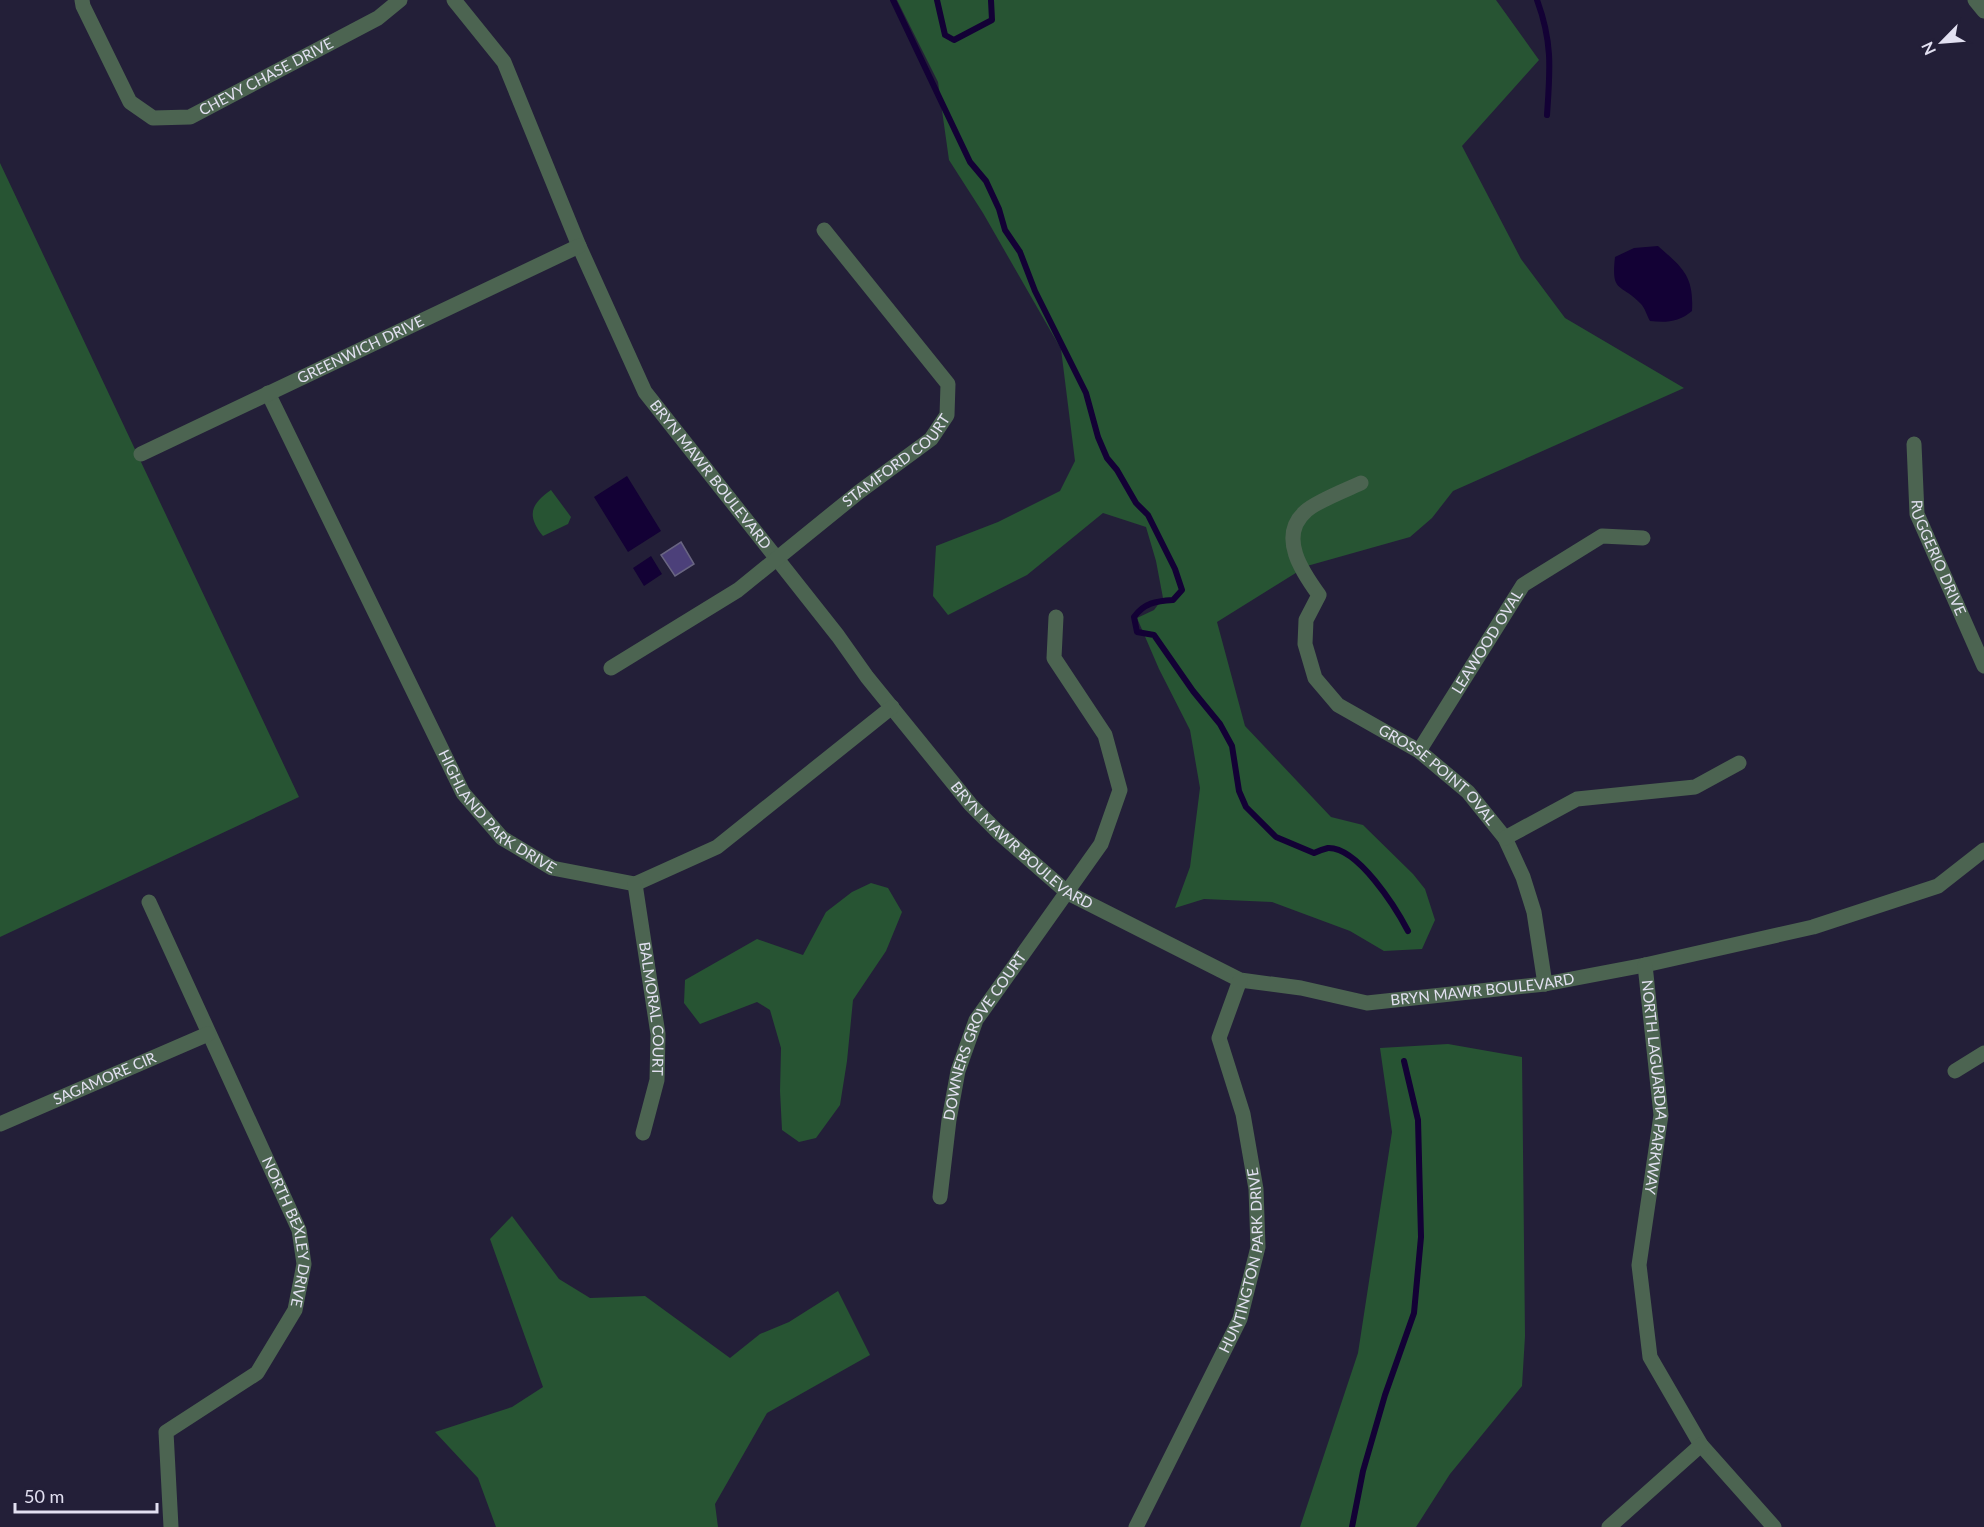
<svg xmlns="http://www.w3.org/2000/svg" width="1984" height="1527" font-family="Lato,sans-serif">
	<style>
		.green { fill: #275433 }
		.water { fill: #130135 }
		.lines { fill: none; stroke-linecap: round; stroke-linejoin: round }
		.stream { stroke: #130135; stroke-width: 6 }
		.building { fill: #4c407a; stroke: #696582; stroke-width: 1.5 }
		.minor { stroke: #4c6451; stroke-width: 15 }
		.labels { text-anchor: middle; stroke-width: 5; stroke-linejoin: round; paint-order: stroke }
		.street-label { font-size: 15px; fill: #e2e0f1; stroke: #231f38 }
	</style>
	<rect width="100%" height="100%" fill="#231f38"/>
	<!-- green -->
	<path class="green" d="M897,0H1496L1539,60L1462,146L1521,259L1565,318L1684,388L1453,491L1432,518L1410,537L1307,566L1217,622L1245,726L1331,817L1363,825L1413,874L1425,889L1435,920L1422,949L1384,951L1350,931L1272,902L1204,899L1175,908L1190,867L1200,788L1190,730L1159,669L1137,618L1154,610L1163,598L1156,561L1146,527L1103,513L1027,575L948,615L933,596L936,546L998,522L1060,491L1075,461L1061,349L983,213L949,160L938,82Z
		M0,163L299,797L0,937Z
		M551,490L571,517L568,524L543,536C526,515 531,504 551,490Z
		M871,883L888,888L902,912L886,951L853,1000L847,1061L840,1105L816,1138L799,1142L782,1130L780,1091L781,1048L770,1010L757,1002L700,1024L684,1003L685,980L757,939L803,955L826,912L852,892Z
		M1448,1044L1522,1057L1525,1336L1522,1386L1450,1474L1416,1527H1300L1358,1353L1392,1132L1380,1048Z
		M512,1216L559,1279L590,1298L645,1296L730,1358L760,1334L789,1322L838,1291L870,1355L767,1413L715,1504L718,1527H496L478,1478L435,1432L512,1407L543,1387L490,1239Z"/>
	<!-- water -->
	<path class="water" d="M1658,246C1683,268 1694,276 1692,311C1679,322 1666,323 1650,321C1647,316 1645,308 1641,304C1620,282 1611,294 1615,257L1634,248Z
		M627,476L661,531L628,552L594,497Z
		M651,556L662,574L644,586L633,568Z"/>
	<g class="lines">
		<!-- stream -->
		<path class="stream" d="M893,0L970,162L986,181L999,209L1005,230L1020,252L1035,291L1086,393L1098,437L1107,458L1117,470L1136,503L1148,515L1175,569L1182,590L1173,600C1156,601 1144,603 1134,617L1137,632L1154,635L1193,691L1220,724L1232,746L1239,791L1246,807L1276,837L1314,853C1318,851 1324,849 1328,848C1358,847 1396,908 1408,931
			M937,0L945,35L954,40L992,20L991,0
			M1537,0C1553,43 1550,71 1547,115
			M1352,1527L1363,1471L1385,1395L1414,1313L1421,1237L1418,1120L1404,1061"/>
	</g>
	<!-- building -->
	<path class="building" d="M681,542L694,564L675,576L661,555Z"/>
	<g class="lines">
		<!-- minor -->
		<g class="minor">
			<path id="s1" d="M82,0L83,6L130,102L153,118L190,117L378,18L400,0"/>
			<path id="s2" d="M454,0L504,62L579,246L645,392L838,636L867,677L971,805L998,832L1068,893L1240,980L1301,988L1367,1003L1545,984L1645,965L1813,927L1938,886L1984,850"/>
			<path d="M1975,0L1984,11"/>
			<path id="s3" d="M268,393L463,793L502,838L552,868L635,884L717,847L892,707"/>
			<path id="s4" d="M1914,444L1917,514L1984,666"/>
			<path id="s5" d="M141,454L579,246"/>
			<path id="s6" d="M1361,483C1348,489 1315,502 1306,511C1277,536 1303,573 1319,595L1306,620L1305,644L1315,678L1338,705L1419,751L1468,792L1505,838L1523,877L1534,912L1545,984"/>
			<path id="s7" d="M611,668L738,590L859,492L931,439L947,415L948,384L824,230"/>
			<path id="s8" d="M1419,751L1523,585L1602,536L1643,538"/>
			<path d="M1505,838L1577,799L1695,787L1739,763"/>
			<path id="s9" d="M635,884L658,1034L657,1080L643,1133"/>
			<path id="s10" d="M149,902L299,1230L304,1264L295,1310L257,1373L166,1432L171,1527"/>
			<path id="s11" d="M1645,965L1661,1115L1639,1265L1650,1357L1701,1445L1774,1527"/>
			<path d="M1955,1071L1984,1053"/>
			<path id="s12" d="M0,1124L208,1034"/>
			<path id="s13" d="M940,1197L949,1120L958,1071L976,1020L1101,844L1120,790L1105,735L1054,658L1056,617"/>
			<path id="s14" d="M1136,1527L1240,1319L1258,1247L1256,1189L1243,1114L1219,1038L1240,980"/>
			<path d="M1609,1527L1701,1445"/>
		</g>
	</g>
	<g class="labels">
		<!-- street labels -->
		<g class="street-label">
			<text dy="5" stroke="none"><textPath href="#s1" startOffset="264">CHEVY CHASE DRIVE</textPath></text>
			<text dy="5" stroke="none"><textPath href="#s5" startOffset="243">GREENWICH DRIVE</textPath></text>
			<text dy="5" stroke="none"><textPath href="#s7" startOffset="354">STAMFORD COURT</textPath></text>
			<text dy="5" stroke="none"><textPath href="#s2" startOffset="544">BRYN MAWR BOULEVARD</textPath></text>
			<text dy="5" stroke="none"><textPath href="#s4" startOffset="118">RUGGERIO DRIVE</textPath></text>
			<text dy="5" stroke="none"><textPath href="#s8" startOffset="129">LEAWOOD OVAL</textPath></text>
			<text dy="5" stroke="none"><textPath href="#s6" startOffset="402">GROSSE POINT OVAL</textPath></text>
			<text dy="5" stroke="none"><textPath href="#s3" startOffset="482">HIGHLAND PARK DRIVE</textPath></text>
			<text dy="5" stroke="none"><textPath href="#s2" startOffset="1030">BRYN MAWR BOULEVARD</textPath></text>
			<text dy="5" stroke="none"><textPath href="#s2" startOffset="1534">BRYN MAWR BOULEVARD</textPath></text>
			<text dy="5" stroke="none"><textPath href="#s9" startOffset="126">BALMORAL COURT</textPath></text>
			<text dy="5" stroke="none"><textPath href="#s13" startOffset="170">DOWNERS GROVE COURT</textPath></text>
			<text dy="5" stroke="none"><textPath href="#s12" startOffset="114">SAGAMORE CIR</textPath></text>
			<text dy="5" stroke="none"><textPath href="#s11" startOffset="123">NORTH LAGUARDIA PARKWAY</textPath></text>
			<text dy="5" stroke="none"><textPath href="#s10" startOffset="360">NORTH BEXLEY DRIVE</textPath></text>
			<text dy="5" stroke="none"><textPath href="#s14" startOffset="291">HUNTINGTON PARK DRIVE</textPath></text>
		</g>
	</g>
	<!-- north arrow -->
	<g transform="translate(1942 42) rotate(245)" stroke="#231f38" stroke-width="4.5" paint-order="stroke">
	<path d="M0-4.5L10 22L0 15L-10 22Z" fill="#e2e0f1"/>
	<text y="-9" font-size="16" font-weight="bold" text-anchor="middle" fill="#e2e0f1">N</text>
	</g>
	<!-- scale -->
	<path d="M15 1503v9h142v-9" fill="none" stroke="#e2e0f1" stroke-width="3"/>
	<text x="24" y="1503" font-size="18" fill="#e2e0f1" stroke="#231f38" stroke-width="4.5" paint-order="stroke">50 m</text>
</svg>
